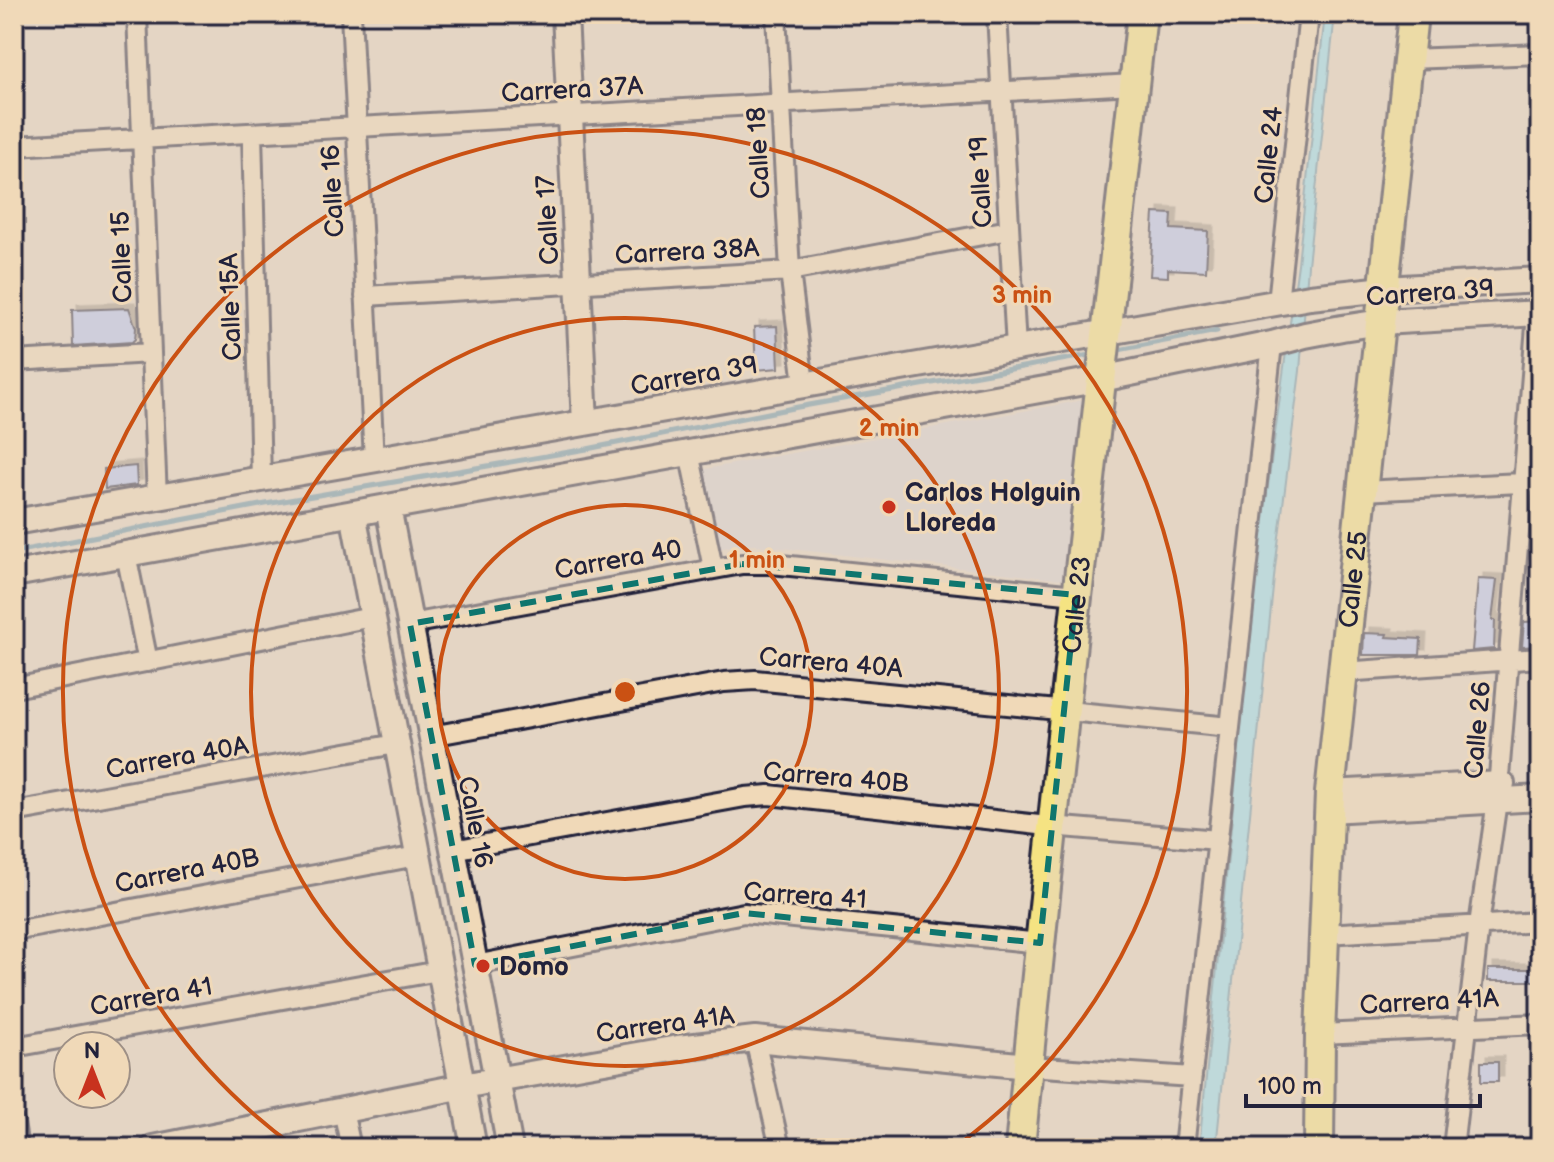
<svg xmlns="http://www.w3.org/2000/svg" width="1554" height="1162" font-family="'Balsamiq Sans',sans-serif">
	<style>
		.built { fill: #d6d0d3 }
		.water { fill: #92ddf3; stroke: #6592a9; stroke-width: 2 }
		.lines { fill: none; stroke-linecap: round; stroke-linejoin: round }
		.stream { stroke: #6592a9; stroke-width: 5 }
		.building { fill: #b6c6f6; stroke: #22223b; stroke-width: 2; filter: url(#shadow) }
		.street-casing { stroke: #22223b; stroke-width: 24 }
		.secondary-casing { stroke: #22223b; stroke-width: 30 }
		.primary-casing { stroke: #22223b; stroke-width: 34 }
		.street { stroke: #f0d9b8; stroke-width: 18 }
		.secondary { stroke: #f0d9b8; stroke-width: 24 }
		.primary { stroke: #f5e382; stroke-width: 28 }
		.marked { fill: none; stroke: #0f766e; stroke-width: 6; stroke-dasharray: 16 10; stroke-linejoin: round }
		.ring { fill: none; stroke: #ca5113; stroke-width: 4 }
		.poi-dot { fill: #c8321e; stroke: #f0d9b8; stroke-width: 3 }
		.labels { text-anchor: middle; stroke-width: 6; stroke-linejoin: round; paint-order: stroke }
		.street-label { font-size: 26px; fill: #22223b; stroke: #f0d9b8 }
		.poi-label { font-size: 26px; font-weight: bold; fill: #22223b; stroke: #f0d9b8; text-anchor: start }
		.centre { fill: #ca5113; stroke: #f0d9b8; stroke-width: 4 }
		.ring-label { font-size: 24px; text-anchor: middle; font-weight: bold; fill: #ca5113; stroke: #f0d9b8; stroke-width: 6; stroke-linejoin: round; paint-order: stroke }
	</style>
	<defs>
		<filter id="shadow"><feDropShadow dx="5.5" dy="-5.5" stdDeviation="0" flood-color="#0004"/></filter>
	</defs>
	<rect width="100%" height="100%" fill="#e4d5c4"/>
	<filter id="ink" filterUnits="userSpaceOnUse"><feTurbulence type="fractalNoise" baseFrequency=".0125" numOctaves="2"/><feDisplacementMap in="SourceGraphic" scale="16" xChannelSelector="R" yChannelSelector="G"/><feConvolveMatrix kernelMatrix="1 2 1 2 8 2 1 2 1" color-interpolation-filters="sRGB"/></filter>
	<g filter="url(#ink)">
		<!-- built -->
		<path class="built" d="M1084,400L1064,580L747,544L712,550L700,470Z"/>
		<!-- water -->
		<path class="water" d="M1325,14H1335L1308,265L1300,371L1275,568L1216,1148H1199L1257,566L1298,264Z"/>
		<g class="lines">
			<!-- stream -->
			<path class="stream" d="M1113,351L1217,331
				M14,552L260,505L587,449L798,407L1095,354"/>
		</g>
		<!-- building -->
		<path class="building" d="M1154,213L1172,214L1171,229L1208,231L1206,271L1168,269V277L1150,276Z
			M129,308L136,328L135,339L132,342L73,346L72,310Z
			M777,326L779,368L756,370L754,327Z
			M136,466L137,485L105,489L104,469Z
			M1478,579L1497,580L1492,620H1495L1494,649L1472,651Z
			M1540,621V646L1522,647L1524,622Z
			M1364,633L1387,634L1386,637L1421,639L1420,655H1363Z
			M1488,969H1539V981H1488Z
			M1481,1062H1498V1082H1481Z"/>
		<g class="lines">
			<defs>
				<path id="street" d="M137,14L157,498
					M351,14L374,460
					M776,14L790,271L804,384
					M997,14L1016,348
					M1408,59L1540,54
					M252,133L261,479
					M14,146L1134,84
					M365,296L790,271L1009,230
					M1278,302L1309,14
					M14,361L151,353
					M689,452L713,568
					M1363,491L1540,482
					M126,554L148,662
					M410,624L742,564H771L1076,595
					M1343,672L1540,658
					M14,688L372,617
					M431,736L724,682L755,680L1230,727
					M14,812L396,744
					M453,850L745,797L769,795L1039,825L1218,840
					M14,931L417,856
					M1324,934L1540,922
					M475,965L744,913L1040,943
					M1320,1034L1540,1024
					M755,1039L780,1148
					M14,1047L439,971
					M1028,1066L1192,1077
					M343,1110L351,1148
					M14,1123L18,1148
					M1184,1148L1272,344
					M1453,1148L1479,925L1497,801L1537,314"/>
				<path id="secondary" d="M565,14L585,423
					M388,507L510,1148
					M353,513L474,1148
					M14,522L1310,297L1385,289L1540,280
					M14,574L1101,379L1272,344L1305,335L1342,328L1381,322L1540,313
					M1330,793L1502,784
					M1329,810L1540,798
					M153,1148L479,1083L678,1048L755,1039L1028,1066"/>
				<g id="primary">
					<path id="s1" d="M1020,1148C1056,770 1100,392 1142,14"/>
					<path id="s2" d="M1319,1148L1320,1034L1330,793L1413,14"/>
				</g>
			</defs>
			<!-- street casing -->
			<use href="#street" class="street-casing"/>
			<!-- secondary casing -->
			<use href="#secondary" class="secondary-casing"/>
			<!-- primary casing -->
			<use href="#primary" class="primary-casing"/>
			<!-- street -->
			<use href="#street" class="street"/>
			<!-- secondary -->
			<use href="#secondary" class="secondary"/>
			<!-- primary -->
			<use href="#primary" class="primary"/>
		</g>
	</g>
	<!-- marked area -->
	<path d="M0 0H1554V1162H0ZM742,564L1076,595L1040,943L744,913L475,965L410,624Z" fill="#e4d5c4" fill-opacity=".55" fill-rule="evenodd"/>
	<path class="marked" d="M742,564L1076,595L1040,943L744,913L475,965L410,624Z"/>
	<!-- distance rings -->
	<g class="ring">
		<circle cx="625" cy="692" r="187"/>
		<circle cx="625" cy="692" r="374"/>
		<path d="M295 1147A562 562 0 1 1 955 1147"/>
	</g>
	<!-- markers -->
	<g class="poi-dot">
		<circle cx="889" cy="507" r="8"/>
		<circle cx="483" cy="966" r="8"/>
	</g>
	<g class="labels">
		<!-- street labels -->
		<g class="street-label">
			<text transform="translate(572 89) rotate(-3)" y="9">Carrera 37A</text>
			<text transform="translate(758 153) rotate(-93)" y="9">Calle 18</text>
			<text transform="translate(1268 155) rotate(-84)" y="9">Calle 24</text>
			<text transform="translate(980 182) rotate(-93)" y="9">Calle 19</text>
			<text transform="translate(332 191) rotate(-93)" y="9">Calle 16</text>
			<text transform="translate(547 220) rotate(-93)" y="9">Calle 17</text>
			<text transform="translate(687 251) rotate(-3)" y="9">Carrera 38A</text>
			<text transform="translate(121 257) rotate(-92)" y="9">Calle 15</text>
			<text transform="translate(1430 292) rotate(-4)" y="9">Carrera 39</text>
			<text transform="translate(230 307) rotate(-92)" y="9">Calle 15A</text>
			<text transform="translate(694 375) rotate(-10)" y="9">Carrera 39</text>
			<text transform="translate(618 559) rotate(-10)" y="9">Carrera 40</text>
			<text dy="9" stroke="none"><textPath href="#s2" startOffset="570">Calle 25</textPath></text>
			<text dy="9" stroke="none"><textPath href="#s1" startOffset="546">Calle 23</textPath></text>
			<text transform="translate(831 662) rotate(5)" y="9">Carrera 40A</text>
			<text transform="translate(1477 730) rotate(-85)" y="9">Calle 26</text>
			<text transform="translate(177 757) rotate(-10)" y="9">Carrera 40A</text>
			<text transform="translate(836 777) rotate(5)" y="9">Carrera 40B</text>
			<text transform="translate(476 822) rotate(79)" y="9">Calle 16</text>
			<text transform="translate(187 870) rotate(-11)" y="9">Carrera 40B</text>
			<text transform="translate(805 895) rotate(4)" y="9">Carrera 41</text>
			<text transform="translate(151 996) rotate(-10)" y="9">Carrera 41</text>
			<text transform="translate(1429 1001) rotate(-3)" y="9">Carrera 41A</text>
			<text transform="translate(665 1024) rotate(-8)" y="9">Carrera 41A</text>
		</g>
		<!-- poi labels -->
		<g class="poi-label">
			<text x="905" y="501">Carlos Holguin<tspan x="905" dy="30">Lloreda</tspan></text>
			<text x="499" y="975">Domo</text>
		</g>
	</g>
	<circle cx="625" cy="692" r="12" class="centre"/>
	<g class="ring-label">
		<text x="1022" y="303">3 min</text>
		<text x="889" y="436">2 min</text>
		<text x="757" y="568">1 min</text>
	</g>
	<!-- margin -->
	<rect width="1554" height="1162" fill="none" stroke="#f0d9b8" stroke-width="48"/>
	<rect x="24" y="24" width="1506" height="1114" fill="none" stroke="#22223b" stroke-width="3" filter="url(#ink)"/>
	<!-- north arrow -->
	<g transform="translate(92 1070)"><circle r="38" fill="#f0d9b8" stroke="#9e9086" stroke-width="2"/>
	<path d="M0-6L14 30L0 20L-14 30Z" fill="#c8321e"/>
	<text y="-12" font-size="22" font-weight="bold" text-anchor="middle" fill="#22223b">N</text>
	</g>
	<!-- scale -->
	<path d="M1246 1094v12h234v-12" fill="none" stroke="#22223b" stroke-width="4"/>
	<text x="1258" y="1094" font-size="24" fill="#22223b" stroke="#f0d9b8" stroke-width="6" paint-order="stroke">100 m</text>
</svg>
